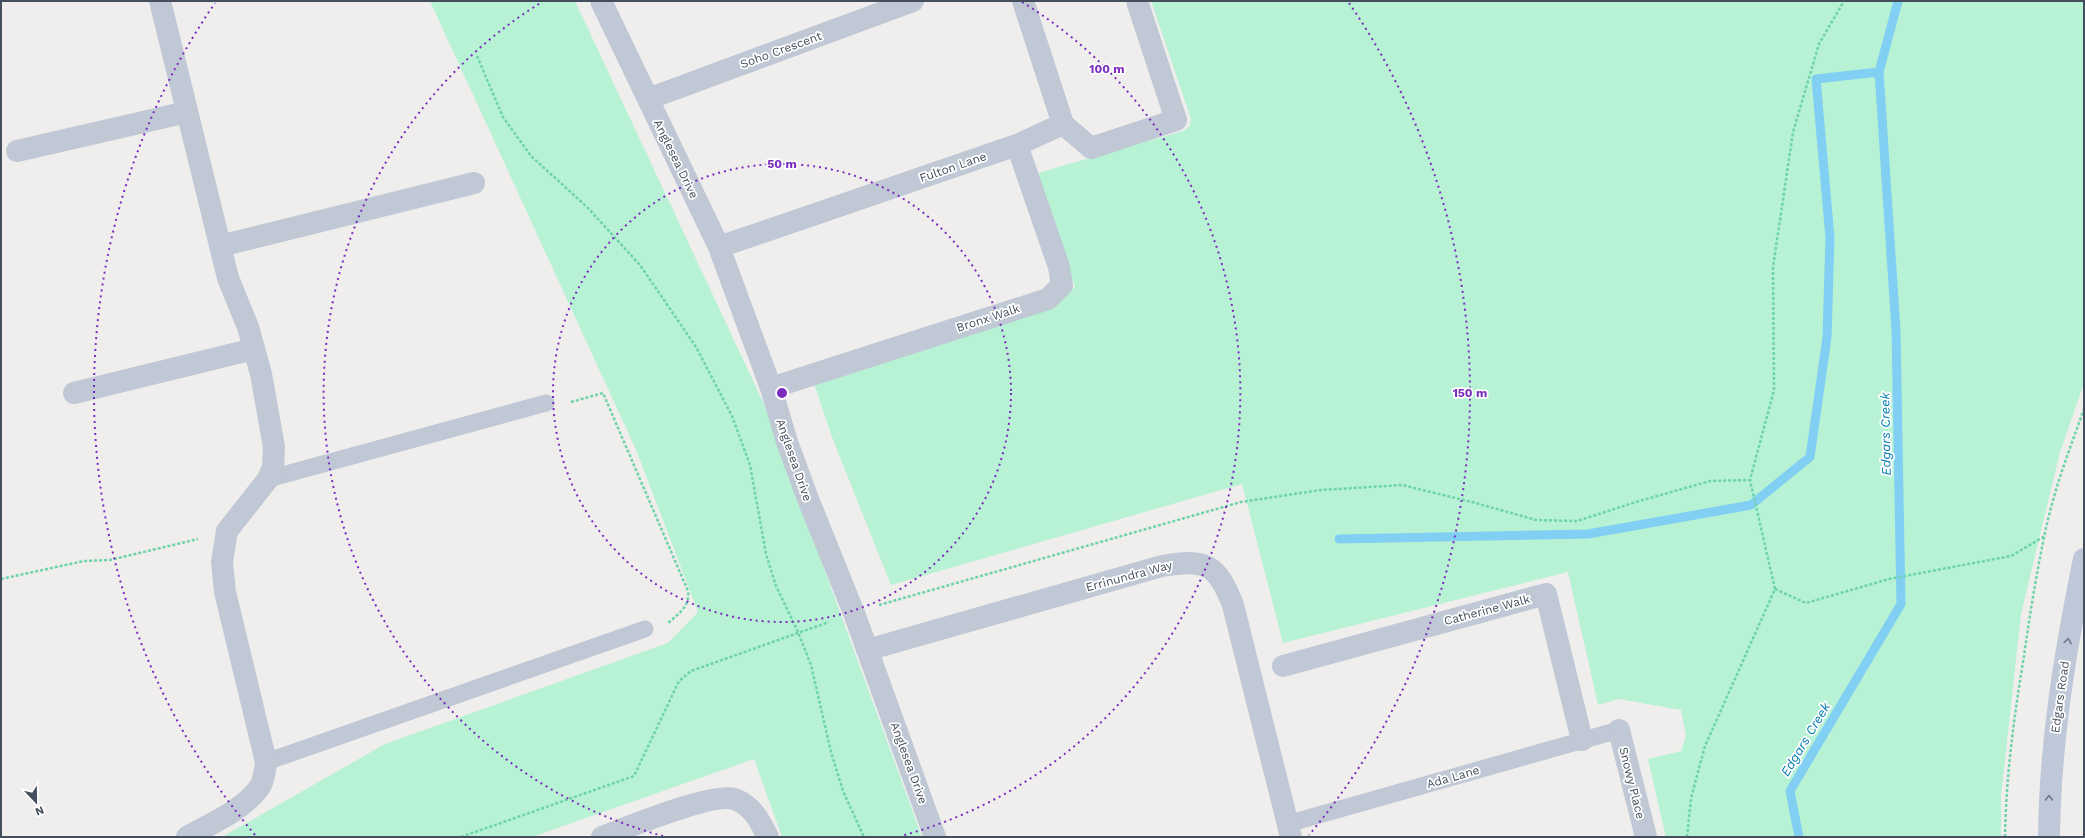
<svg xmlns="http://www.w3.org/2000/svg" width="2085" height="838" font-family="'Work Sans',sans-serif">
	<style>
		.green { fill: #b7f2d4 }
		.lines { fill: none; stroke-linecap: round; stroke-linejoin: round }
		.stream { stroke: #81cff3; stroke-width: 9 }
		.path { stroke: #6dd3ab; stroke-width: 2.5; stroke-dasharray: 3 2; stroke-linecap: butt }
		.lane { stroke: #bfc8d4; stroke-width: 17 }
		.street { stroke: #bfc8d4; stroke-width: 22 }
		.secondary { stroke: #bec8d8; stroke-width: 22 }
		.oneway { stroke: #6f7987 }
		.ring { fill: none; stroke: #7b2cbf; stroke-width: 2; stroke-dasharray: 2 4 }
		.labels { text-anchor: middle; stroke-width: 3.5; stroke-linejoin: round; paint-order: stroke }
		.street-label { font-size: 12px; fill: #444e5c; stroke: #fff }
		.water-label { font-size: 13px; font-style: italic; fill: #017bb2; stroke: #fff }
		.centre { fill: #7b2cbf; stroke: #fff; stroke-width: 2 }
		.ring-label { font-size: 12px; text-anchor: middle; font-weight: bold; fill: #7b2cbf; stroke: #fff; stroke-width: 3.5; stroke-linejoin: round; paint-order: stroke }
	</style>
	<rect width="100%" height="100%" fill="#f0eded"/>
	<!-- green -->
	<path class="green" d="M430,1H575L764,404L922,837H782L754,759L532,837H222L385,744L668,643L698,612L637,452Z
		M1151,1H2084V383L2060,452L2021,614L2001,796V837H1666L1648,759L1681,751L1686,736L1681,710L1619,699L1598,705L1568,572L1283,643L1242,484L891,585L832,437L814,384L1053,307L1075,287L1038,173L1183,131L1190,126L1191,119Z"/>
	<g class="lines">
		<!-- stream -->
		<path class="stream" d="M1339,539L1588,534L1751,505L1810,457L1827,337L1830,238L1816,79L1879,72
			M1799,837L1790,791L1901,604L1896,330L1879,72L1898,1"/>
		<!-- path -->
		<path class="path" d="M477,56L503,117L531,156L587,207L640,265L696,347L732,416L750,465L766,554L776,586L798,632L811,665L831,752L843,791L864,837
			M571,402L603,393L688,591C690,607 678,614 668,623
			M1,579L84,561L110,560L198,539
			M1775,589L1806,603L1889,579L2011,556L2045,536
			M879,605L1241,502L1321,490L1402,485L1472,502L1536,520L1577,521L1636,502L1710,481L1750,480
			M461,837L634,776L679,681L691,671L829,622
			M1687,837L1691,798L1705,746L1775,589L1750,480L1774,390L1773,267L1793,132L1819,44L1844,1
			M2005,837C2006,776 2014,716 2024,656C2030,613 2037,570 2046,528C2055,487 2070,448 2084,409"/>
		<!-- lane -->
		<path class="lane" d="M268,479L546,403
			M266,762L645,629
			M1287,824L1619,730"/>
		<!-- street -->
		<path class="street" d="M160,1L228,278L248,327L261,374L274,447L273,467L268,479L227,531L222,562L225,592L266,762C265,771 264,781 259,788C242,811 210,824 187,837
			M601,1L719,247L771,388L787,442L808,499L854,613L935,837
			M648,99L913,1
			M1063,124L1091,148L1176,120L1137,1
			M17,151L187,112
			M220,246L474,183
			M719,247L1017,145L1063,124L1023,1
			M771,388L1048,299L1062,285L1059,267L1017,145
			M74,393L254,349
			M867,650L1162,566C1206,558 1217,564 1233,605L1291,837
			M1283,666L1546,594L1582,740
			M1619,730L1646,837
			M602,837C626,828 713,792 734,799C752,805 760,821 768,837"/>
		<!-- secondary -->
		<path class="secondary" d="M2049,837C2050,742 2065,652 2084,559"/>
	</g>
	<!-- one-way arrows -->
	<defs><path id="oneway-chevron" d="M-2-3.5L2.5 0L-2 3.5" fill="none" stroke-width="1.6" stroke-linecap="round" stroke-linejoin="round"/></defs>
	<g class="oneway">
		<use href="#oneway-chevron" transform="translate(2068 641) rotate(-80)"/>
		<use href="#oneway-chevron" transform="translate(2049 798) rotate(-89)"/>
	</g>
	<!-- distance rings -->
	<g class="ring">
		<circle cx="782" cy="393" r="229"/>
		<path d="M663 836A459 459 0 0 1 542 2M1022 2A459 459 0 0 1 901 836"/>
		<path d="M255 835A688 688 0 0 1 215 3M1349 3A688 688 0 0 1 1309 835"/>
	</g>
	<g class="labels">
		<!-- street labels -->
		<g class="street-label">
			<text transform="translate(781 50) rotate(-20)" y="4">Soho Crescent</text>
			<text transform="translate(676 159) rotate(64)" y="4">Anglesea Drive</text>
			<text transform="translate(953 167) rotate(-19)" y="4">Fulton Lane</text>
			<text transform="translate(988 318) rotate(-18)" y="4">Bronx Walk</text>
			<text transform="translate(794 460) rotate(71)" y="4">Anglesea Drive</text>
			<text transform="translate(1129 576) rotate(-15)" y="4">Errinundra Way</text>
			<text transform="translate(1487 610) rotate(-15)" y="4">Catherine Walk</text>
			<text transform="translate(2060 697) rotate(-82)" y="4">Edgars Road</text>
			<text transform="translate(909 763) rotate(70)" y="4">Anglesea Drive</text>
			<text transform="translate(1453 777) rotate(-16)" y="4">Ada Lane</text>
			<text transform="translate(1632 783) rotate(76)" y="4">Snowy Place</text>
		</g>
		<!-- water labels -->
		<g class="water-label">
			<text transform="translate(1885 434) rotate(-91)" y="5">Edgars Creek</text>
			<text transform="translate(1805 739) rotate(-59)" y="5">Edgars Creek</text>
		</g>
	</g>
	<circle cx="782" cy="393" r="6" class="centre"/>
	<g class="ring-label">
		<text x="1107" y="73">100 m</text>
		<text x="782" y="168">50 m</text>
		<text x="1470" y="397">150 m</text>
	</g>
	<!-- border -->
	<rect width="2085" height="838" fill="none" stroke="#444e5c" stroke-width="4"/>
	<!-- north arrow -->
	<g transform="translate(36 802) rotate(158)" stroke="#ffffff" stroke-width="3" paint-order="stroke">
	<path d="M0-3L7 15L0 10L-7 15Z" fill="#444e5c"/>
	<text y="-6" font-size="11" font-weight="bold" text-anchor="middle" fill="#444e5c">N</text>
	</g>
</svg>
